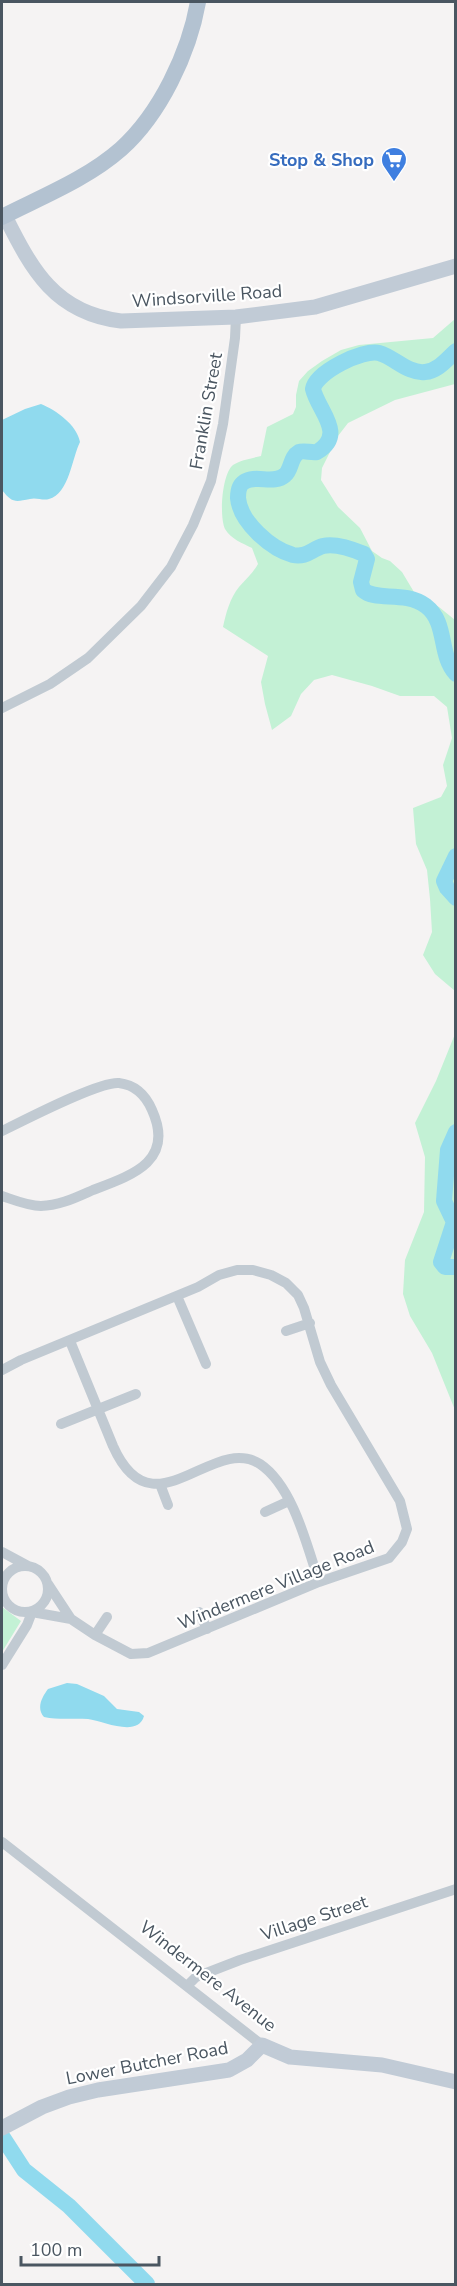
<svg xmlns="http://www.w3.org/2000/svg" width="457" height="2286" font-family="'Nunito Sans',sans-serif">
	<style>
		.green { fill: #c3f1d5 }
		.water { fill: #90daee }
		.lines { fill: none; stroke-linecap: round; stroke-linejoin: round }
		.river { stroke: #90daee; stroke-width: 16 }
		.street { stroke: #c1cad2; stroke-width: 10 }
		.secondary { stroke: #c1cbd6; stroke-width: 15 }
		.primary { stroke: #b3c2d1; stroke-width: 16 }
		.labels { text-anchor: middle; stroke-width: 4.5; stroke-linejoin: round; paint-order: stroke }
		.shop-label { font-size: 18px; font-weight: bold; fill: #366cbe; stroke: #fff; text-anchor: end }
		.street-label { font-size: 18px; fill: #4a5661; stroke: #fff }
	</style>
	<rect width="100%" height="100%" fill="#f5f3f3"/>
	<!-- green -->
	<path class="green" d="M455,319V384L395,400L348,423L338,436L322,468L321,480L338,507L360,528L372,551L382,558L390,561L402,572L414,592L439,607L455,620V991L435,974L423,955L432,932L430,899L427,870L416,844L413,808L441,797L447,786L443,765L452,738L447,707L434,696H400L372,686L332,675L314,680L301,694L291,716L272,730L265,704L261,682L268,656L223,627C226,613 230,598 239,587C246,579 253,573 258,564L252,548C242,543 231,539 225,529C219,516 222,474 233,465C240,460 253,458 261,456L267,427L293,414L296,407V395L299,381L308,371L322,361L341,350L359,345L433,338Z
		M455,1034L456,1410H455L432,1353L410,1316L403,1294L405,1260L424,1212L425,1157L415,1123L436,1081Z
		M2,1607L21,1621L2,1652Z"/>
	<!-- water -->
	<path class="water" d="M41,404C56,410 77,425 80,442C72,458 69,494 49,499C43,501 36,497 30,499C15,502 12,503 2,490V420L25,409Z
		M67,1683L77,1684L104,1696L117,1709L139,1712L144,1716C138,1738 103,1721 88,1719C73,1718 58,1720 44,1717C36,1708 42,1697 48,1689Z"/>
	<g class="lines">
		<!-- river -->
		<path class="river" d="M456,351C447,359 438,371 425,372C408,374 394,357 379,353C363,349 316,372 313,389C318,411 347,434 317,452C311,453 304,450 299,452C290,457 292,469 285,475C274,485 256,474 244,482C239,485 238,492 238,498C240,522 271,549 293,555C306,558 312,549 323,546C336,543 352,549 364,554L367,559L361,582L363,590C376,602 404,590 426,606C448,623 438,654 456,674
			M456,856L444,881L447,888L456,898
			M456,1132L448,1150L444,1201L454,1222L441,1262L445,1267H456
			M2,2136L24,2170L69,2206L147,2284"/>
		<!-- street -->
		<path class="street" d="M2,708L50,684L88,658L141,606L171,567L193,525L211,481L223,424L235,338L236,317
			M2,1131C23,1121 99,1081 119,1083C136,1085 146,1096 152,1110C175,1161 133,1175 93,1190C77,1197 59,1206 41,1206C28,1206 14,1200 2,1196
			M177,1296L206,1364
			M286,1331L310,1323
			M70,1341L113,1446C153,1536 212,1433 260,1464C293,1486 307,1546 319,1582
			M2,1370L21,1360L198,1287L219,1275L237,1270H253L271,1275L286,1283L298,1295L304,1308L320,1362L331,1385L400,1501L407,1529L402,1542L389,1558L319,1582L148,1653L131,1654L95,1635L71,1619L32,1612L27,1625L2,1665
			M61,1424L136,1394
			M160,1484L168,1505
			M265,1512L289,1501
			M2,1552L28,1566
			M2 1589a23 23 0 1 1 46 0a23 23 0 1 1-46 0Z
			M48,1584L71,1619
			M199,1612L207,1629
			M95,1635L107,1617
			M2,1842L262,2045
			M187,1986L196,1977L240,1960L456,1889"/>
		<!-- secondary -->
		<path class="secondary" d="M5,216C32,270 55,313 121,321L236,317L315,307L456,266
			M2,2128L42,2107L69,2097L98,2090L229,2070L247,2060L262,2045L290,2057L382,2065L456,2082"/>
		<!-- primary -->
		<path class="primary" d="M2,217C41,197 87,179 121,149C160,114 189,53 198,2"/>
	</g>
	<!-- icons -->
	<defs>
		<symbol id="supermarket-pin" viewBox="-11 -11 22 30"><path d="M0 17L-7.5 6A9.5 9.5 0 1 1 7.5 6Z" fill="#3f7fe0" stroke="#fff"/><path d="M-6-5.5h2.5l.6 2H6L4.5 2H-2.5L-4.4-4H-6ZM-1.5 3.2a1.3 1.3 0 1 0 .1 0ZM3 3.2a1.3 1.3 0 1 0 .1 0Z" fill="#fff"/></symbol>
	</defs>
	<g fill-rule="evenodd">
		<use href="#supermarket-pin" x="379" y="145" width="30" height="40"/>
	</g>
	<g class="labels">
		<!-- shop labels -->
		<g class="shop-label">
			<text x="374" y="166">Stop &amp; Shop</text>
		</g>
		<!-- street labels -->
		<g class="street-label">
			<text transform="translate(207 296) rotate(-4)" y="6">Windsorville Road</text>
			<text transform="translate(206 411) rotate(-80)" y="6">Franklin Street</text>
			<text transform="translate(276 1585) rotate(-22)" y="6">Windermere Village Road</text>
			<text transform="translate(314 1918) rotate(-18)" y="6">Village Street</text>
			<text transform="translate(208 1976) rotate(38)" y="6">Windermere Avenue</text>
			<text transform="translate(147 2063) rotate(-11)" y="6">Lower Butcher Road</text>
		</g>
	</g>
	<!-- border -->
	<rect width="457" height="2286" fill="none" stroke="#4a5661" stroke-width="6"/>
	<!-- scale -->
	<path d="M21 2256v9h138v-9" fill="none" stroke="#4a5661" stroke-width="3"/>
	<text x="30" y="2256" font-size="18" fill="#4a5661" stroke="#ffffff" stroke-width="4.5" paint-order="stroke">100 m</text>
</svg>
